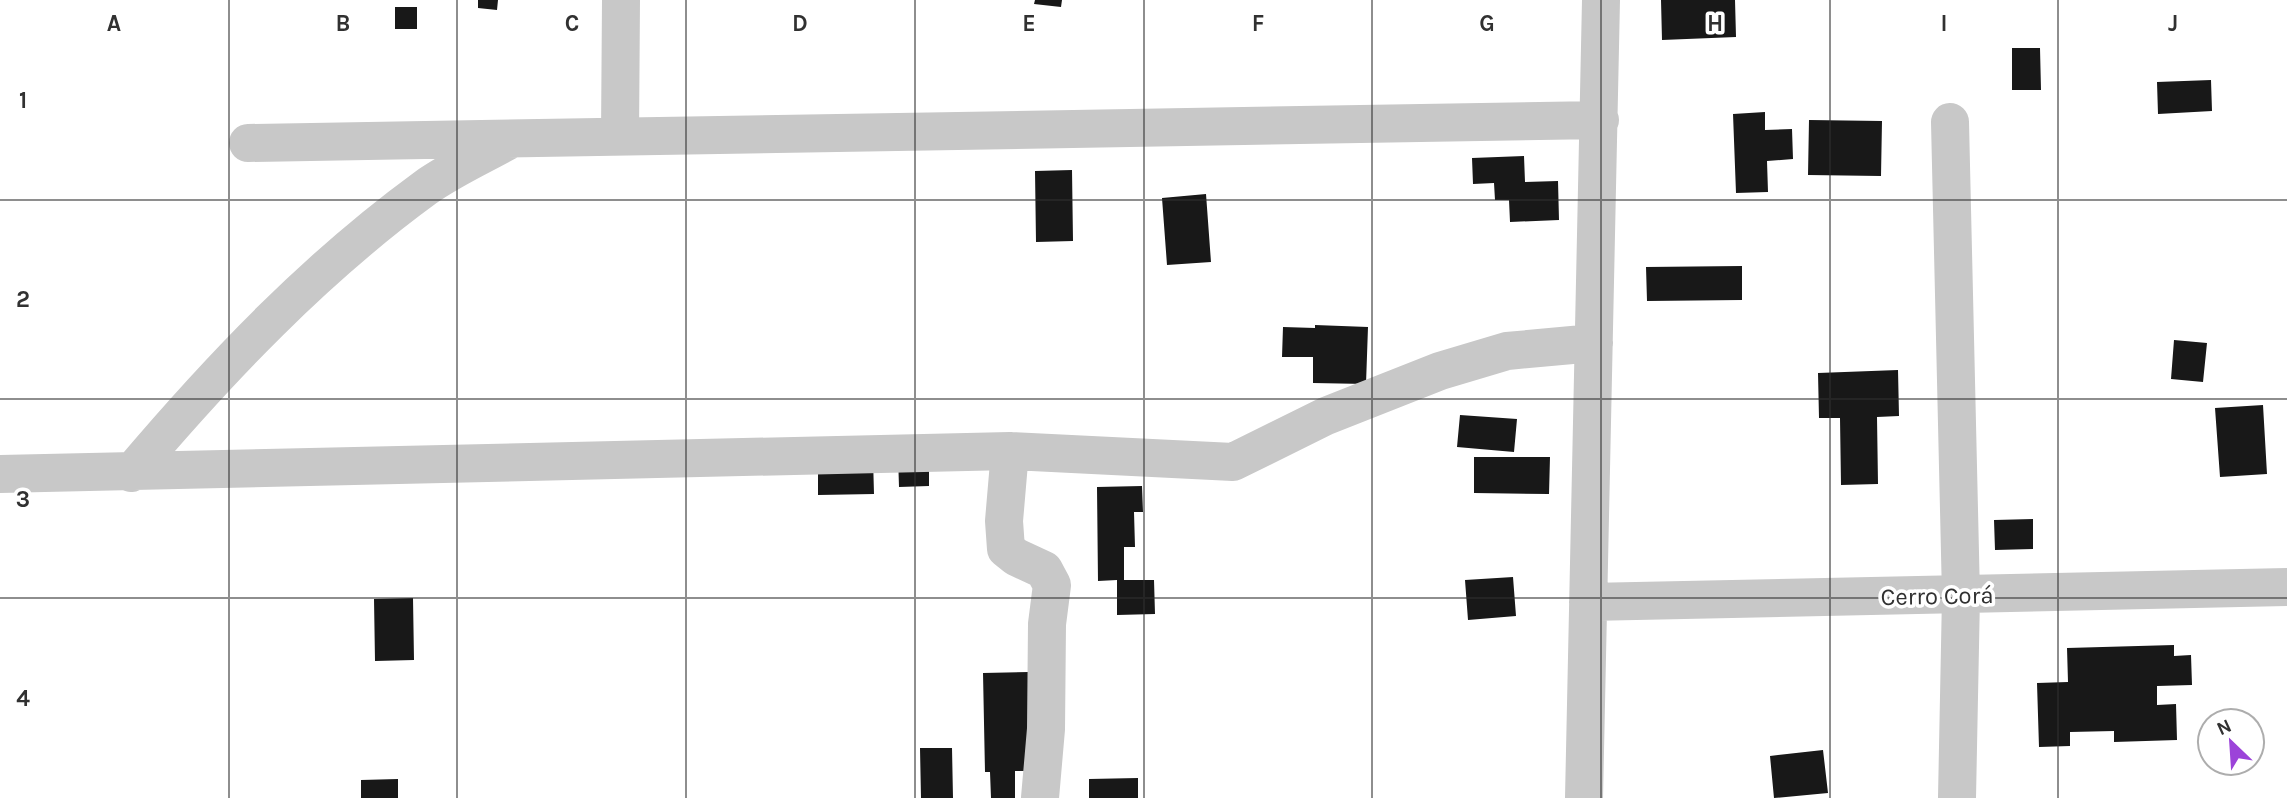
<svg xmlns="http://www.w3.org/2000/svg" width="2287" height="798" font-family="Karla,sans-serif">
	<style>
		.building { fill: #181818 }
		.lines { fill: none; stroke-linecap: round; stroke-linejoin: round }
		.minor { stroke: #c8c8c8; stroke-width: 38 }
		.grid { fill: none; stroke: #313131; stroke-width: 2; stroke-opacity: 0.55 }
		.labels { text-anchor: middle; stroke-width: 7; stroke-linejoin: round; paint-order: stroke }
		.street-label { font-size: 24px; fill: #313131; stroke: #fff }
		.grid-label { font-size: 23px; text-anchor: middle; font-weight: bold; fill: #313131; stroke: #fff; stroke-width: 7; stroke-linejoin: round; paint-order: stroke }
	</style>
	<rect width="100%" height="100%" fill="#fff"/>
	<!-- building -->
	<path class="building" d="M478,0H498L497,10L478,8Z
		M1035,0H1062L1061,7L1034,4Z
		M1661,0H1735L1736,37L1662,40Z
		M395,7H417V29H395Z
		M2012,48H2040L2041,90H2012Z
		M2211,80L2212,111L2158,114L2157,82Z
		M1765,112V130L1792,129L1793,159L1767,161L1768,192L1736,193L1733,114Z
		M1809,120L1882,121L1881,176L1808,175Z
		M1524,156L1525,182L1558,181L1559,220L1510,222L1509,200H1495L1494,183L1473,184L1472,158Z
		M1072,170L1073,241L1036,242L1035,171Z
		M1206,194L1211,262L1167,265L1162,198Z
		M1742,266V300L1647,301L1646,267Z
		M1315,325L1368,327L1366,384L1313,383V357H1282L1283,327L1315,328Z
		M2174,340L2207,343L2203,382L2171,379Z
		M1898,370L1899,416L1877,417L1878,484L1841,485L1840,418H1819L1818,373Z
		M2263,405L2267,474L2220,477L2215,408Z
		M1460,415L1517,419L1514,452L1457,447Z
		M898,455H929V486L899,487Z
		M1474,457H1550L1549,494L1474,493Z
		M873,458L874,494L818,495V459Z
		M1142,486L1143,512H1134L1135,547H1124V580H1154L1155,614L1117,615V580L1098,581L1097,487Z
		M2033,519V549L1995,550L1994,520Z
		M1513,577L1516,616L1468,620L1465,580Z
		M413,598L414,660L375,661L374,599Z
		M2174,645V656L2191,655L2192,685L2157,686V705L2176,704L2177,740L2114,742V731L2070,732V746L2039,747L2037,683L2068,682L2067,648Z
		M1029,672L1033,771H1015V798H991L990,772H985L983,673Z
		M920,748H952L953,798H921Z
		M1823,750L1828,793L1774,798L1770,756Z
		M1138,778V798H1089V779Z
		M398,779V798H361V780Z"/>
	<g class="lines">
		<!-- minor -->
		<path class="minor" d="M1950,122L1961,596L1957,798
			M620,136L621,0
			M248,143L1600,120
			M1010,451L1004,521L1006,549L1016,557L1044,570L1052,585L1047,624L1046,729L1040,798
			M131,473C219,369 314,269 425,188C450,170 481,156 508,141
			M0,474L1010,451L1233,462L1326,416L1440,371L1507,351L1594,343
			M1588,602L2287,587
			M1584,798L1601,0"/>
	</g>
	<!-- grid -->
	<path class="grid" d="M229,0V798M457,0V798M686,0V798M915,0V798M1144,0V798M1372,0V798M1601,0V798M1830,0V798M2058,0V798M0,200H2287M0,399H2287M0,598H2287"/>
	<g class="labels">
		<!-- street labels -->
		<g class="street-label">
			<text transform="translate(1937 596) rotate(-1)" y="8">Cerro Corá</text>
		</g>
	</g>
	<g class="grid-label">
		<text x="114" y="31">A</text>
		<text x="343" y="31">B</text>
		<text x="572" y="31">C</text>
		<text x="800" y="31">D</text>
		<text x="1029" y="31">E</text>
		<text x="1258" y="31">F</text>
		<text x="1487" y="31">G</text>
		<text x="1715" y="31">H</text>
		<text x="1944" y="31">I</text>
		<text x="2173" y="31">J</text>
		<text x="23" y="108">1</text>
		<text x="23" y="307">2</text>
		<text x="23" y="507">3</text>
		<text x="23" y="706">4</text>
	</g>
	<!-- north arrow -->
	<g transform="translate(2231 742) rotate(335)"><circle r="33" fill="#ffffff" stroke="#adadad" stroke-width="2"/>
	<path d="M0-5L12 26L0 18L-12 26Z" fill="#9c43d9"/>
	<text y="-10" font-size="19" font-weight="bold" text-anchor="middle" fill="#313131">N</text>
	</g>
</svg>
